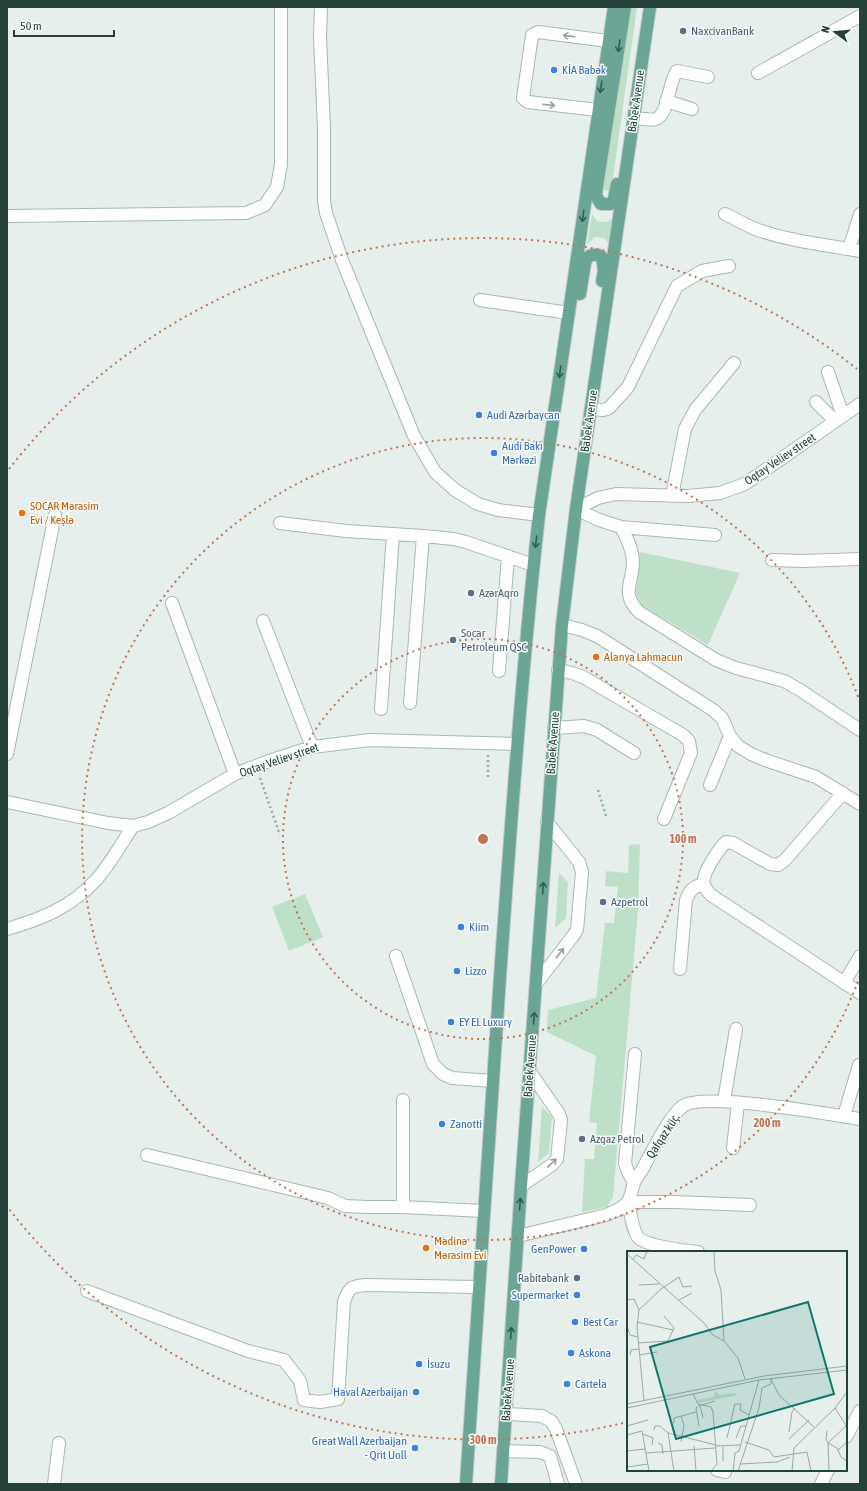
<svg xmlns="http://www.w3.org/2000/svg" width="867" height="1491" font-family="'Asap Condensed',sans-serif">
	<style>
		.green { fill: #bfe0c8 }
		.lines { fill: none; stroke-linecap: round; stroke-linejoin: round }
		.minor-casing { stroke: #a8b8b2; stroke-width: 14 }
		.major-casing { stroke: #c2cac8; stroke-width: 14 }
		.path { stroke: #86b3a5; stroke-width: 2.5; stroke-dasharray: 2 3; stroke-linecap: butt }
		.minor { stroke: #fff; stroke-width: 12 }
		.major { stroke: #6aa596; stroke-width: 12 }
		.oneway { stroke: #92a09c }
		.oneway2 { stroke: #365b51 }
		.ring { fill: none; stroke: #c07456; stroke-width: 2; stroke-dasharray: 2 4 }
		.service-dot { fill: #5c6f8a; stroke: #f7fbf9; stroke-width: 1.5 }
		.shop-dot { fill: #3f7fe0; stroke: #f7fbf9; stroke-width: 1.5 }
		.food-dot { fill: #e8710a; stroke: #f7fbf9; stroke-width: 1.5 }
		.labels { text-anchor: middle; stroke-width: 3; stroke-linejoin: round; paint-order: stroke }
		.service-label { font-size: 12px; fill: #4e5e75; stroke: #f7fbf9; text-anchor: start }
		.shop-label { font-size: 12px; fill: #366cbe; stroke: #f7fbf9; text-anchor: start }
		.street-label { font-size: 12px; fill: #24423a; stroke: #f7fbf9 }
		.food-label { font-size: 12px; fill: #c56008; stroke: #f7fbf9; text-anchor: start }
		.inset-road { fill: none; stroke: #98aaa4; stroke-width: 1 }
		.view { fill: #0f766e; fill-opacity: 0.15; stroke: #0f766e; stroke-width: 2 }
		.inset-edge { fill: none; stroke: #24423a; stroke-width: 2 }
		.centre { fill: #c07456; stroke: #f7fbf9; stroke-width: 2 }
		.ring-label { font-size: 12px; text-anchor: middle; font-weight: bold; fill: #c07456; stroke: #f7fbf9; stroke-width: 3; stroke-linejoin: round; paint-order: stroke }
	</style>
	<rect width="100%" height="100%" fill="#e6efeb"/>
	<!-- green -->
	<path class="green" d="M630,7H637L612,185L608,191L604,190L602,188Z
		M592,214L597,221L607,222L615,217L611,246L604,238L595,237L587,245Z
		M640,552L740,573L708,645L641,605L636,594Z
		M640,844L638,910L613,1197L607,1207L582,1212L585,1159H594L597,1123L589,1122L596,1056L547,1032L548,1010L596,998L605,923H614L618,887L605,886L606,871L628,873L629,845Z
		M559,873L568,882L566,918L555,928Z
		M305,894L323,937L289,951L272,907Z
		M542,1107L552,1117L549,1153L538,1162Z"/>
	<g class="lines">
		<defs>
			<path id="minor" d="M321,7L320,37L324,129V201L326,213L342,260L414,436L435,472L455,490L478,504L498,510L539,515
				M758,73L860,16
				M666,101L692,109
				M598,110L528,102L523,98L532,35L538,32L608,41
				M634,118C640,118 650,121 656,119C669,114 668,82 677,71L708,77
				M725,214C736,219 747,226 758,230C790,241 826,245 860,251
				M7,216L246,213L265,205L277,187L281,164V7
				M849,249L860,214
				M480,300L569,313
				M828,372L843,416
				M816,402L835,421
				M591,409L603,410L609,408L628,387L677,286L702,271L729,266
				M672,496L685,429L695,410L734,363
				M576,509L599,520L621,527C627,538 633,550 633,563C632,584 621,594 639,612L716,660L736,668L784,681L800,690L860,730
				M576,509L598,498L616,494L688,496L720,493L745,484L860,404
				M280,523L346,531L423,536
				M621,527L715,535
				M772,560L802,561L860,559
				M172,603L235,774
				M263,621L312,747
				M562,625L582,630L597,636L713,710L722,718L730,736L738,746L751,754L765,760L816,777L860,804
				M558,670L572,673L583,677L683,735L689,741L691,753L664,819
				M499,671L508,556
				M410,703L423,536L454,539L466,542L533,565
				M381,709L393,534
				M554,728L584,726L597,730L634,753
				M7,754L55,515
				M710,785L730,736
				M843,793L785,860L778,865L770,864L733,843L726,842C719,849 701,874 704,884C705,888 708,892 711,895L860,993
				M7,802L108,823L133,826L148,822L168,813L235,774L269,761L312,747L370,740L517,744
				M7,929C41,919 70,908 95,881C110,865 121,844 133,826
				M396,956L433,1064L443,1074L452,1078L492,1081
				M680,969L686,900C690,890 693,887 703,884
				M844,983L860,956
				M536,984L573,936L577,930L582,872L579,862L547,822
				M724,1101L736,1029
				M844,1116L859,1065
				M733,1148L738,1103
				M147,1155L328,1198L345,1206L367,1207H403L483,1211
				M634,1183L628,1172L625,1163L635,1054
				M521,1186L553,1164L557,1159L561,1120L559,1114L530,1072
				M403,1207V1100
				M518,1236L606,1215C614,1212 625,1208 629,1200C631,1195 632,1188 634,1183C636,1178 639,1174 642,1170C651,1154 669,1116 683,1106C703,1092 830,1114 860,1119
				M698,1252C686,1251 645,1246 638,1237C633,1232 630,1210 628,1202H675L750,1205
				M87,1291L248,1351L284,1360L300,1381L304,1400L320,1402L338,1399L344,1302C349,1287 351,1286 367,1285L477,1287
				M506,1414L542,1416L551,1421L556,1429L576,1484
				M846,1437L860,1411
				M503,1451L540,1452L550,1456L558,1484
				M717,1470L725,1472
				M54,1484L59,1443
				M821,1484L828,1470"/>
			<path id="major" d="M617,184L614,199L611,204H601L596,196L597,186L625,7
				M580,294L585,263C587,256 591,254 598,255L602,257L604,271L602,281
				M466,1484C476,1315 488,1146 500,977C511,823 522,668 539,515L614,7
				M501,1484L521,1186L562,625L576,509L650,7"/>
		</defs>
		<!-- minor casing -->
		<use href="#minor" class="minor-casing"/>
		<!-- major casing -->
		<use href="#major" class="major-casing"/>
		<!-- path -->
		<path class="path" d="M488,755V779
			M260,778L280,835
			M598,790L606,816"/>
		<!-- minor -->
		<use href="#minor" class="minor"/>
		<!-- major -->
		<use href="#major" class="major"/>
	</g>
	<!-- one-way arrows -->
	<defs><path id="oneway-shaft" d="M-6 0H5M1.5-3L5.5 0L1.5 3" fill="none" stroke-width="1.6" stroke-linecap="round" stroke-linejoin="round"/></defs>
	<g class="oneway">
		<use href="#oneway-shaft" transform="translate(569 36) rotate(-173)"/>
		<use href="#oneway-shaft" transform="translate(549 105) rotate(6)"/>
		<use href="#oneway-shaft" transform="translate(560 953) rotate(-52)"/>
		<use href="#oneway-shaft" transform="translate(552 1163) rotate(-44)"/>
	</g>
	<g class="oneway2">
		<use href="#oneway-shaft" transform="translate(619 46) rotate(99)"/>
		<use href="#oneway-shaft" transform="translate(601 87) rotate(98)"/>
		<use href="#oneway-shaft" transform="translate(583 216) rotate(98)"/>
		<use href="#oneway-shaft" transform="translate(560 372) rotate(98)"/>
		<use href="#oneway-shaft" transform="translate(536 542) rotate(97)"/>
		<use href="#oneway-shaft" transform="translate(543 888) rotate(-86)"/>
		<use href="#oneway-shaft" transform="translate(534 1018) rotate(-86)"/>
		<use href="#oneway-shaft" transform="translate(520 1204) rotate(-86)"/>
		<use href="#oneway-shaft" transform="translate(511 1333) rotate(-86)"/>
	</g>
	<!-- distance rings -->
	<g class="ring">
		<circle cx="483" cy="839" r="200"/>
		<path d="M860 976A401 401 0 1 1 860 702"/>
		<path d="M623 1423A601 601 0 0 1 9 1209M9 469A601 601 0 0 1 857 369"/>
	</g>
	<!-- markers -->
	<g class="service-dot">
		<circle cx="683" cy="31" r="4"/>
		<circle cx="471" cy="593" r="4"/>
		<circle cx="453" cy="640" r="4"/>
		<circle cx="603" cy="902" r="4"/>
		<circle cx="582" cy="1139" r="4"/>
		<circle cx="577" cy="1278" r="4"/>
	</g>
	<g class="shop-dot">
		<circle cx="554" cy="70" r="4"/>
		<circle cx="479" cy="415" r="4"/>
		<circle cx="494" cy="453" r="4"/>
		<circle cx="461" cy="927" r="4"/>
		<circle cx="457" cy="971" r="4"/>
		<circle cx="451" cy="1022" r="4"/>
		<circle cx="442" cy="1124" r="4"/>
		<circle cx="584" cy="1249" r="4"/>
		<circle cx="577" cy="1295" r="4"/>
		<circle cx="575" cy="1322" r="4"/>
		<circle cx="571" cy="1353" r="4"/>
		<circle cx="419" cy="1364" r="4"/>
		<circle cx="567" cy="1384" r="4"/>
		<circle cx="416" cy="1392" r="4"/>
		<circle cx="415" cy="1448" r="4"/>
	</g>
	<g class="food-dot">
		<circle cx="22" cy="513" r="4"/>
		<circle cx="596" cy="657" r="4"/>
		<circle cx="426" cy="1248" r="4"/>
	</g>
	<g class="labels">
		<!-- service labels -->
		<g class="service-label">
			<text x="691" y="35">NaxcivanBank</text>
			<text x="479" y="597">AzərAqro</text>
			<text x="461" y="637">Socar<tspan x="461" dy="14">Petroleum QSC</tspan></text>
			<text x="611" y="906">Azpetrol</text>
			<text x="590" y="1143">Azqaz Petrol</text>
			<text x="569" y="1282" text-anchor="end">Rabitəbank</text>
		</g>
		<!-- shop labels -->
		<g class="shop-label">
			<text x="562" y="74">KİA Babək</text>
			<text x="487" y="419">Audi Azərbaycan</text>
			<text x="502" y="450">Audi Bakı<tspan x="502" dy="14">Mərkəzi</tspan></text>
			<text x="469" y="931">Kiim</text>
			<text x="465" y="975">Lizzo</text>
			<text x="459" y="1026">EY EL Luxury</text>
			<text x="450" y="1128">Zanotti</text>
			<text x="576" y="1253" text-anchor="end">GenPower</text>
			<text x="569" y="1299" text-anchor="end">Supermarket</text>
			<text x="583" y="1326">Best Car</text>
			<text x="579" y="1357">Askona</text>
			<text x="427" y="1368">İsuzu</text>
			<text x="575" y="1388">Cartela</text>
			<text x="408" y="1396" text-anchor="end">Haval Azerbaijan</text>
			<text x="407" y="1445" text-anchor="end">Great Wall Azerbaijan<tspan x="407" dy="14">- Qrit Uoll</tspan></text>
		</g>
		<!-- street labels -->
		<g class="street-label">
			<text transform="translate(636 101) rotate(-82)" y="4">Babek Avenue</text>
			<text transform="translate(589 421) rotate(-82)" y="4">Babek Avenue</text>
			<text transform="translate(780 459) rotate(-34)" y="4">Oqtay Veliev street</text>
			<text transform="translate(553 743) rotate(-86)" y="4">Babek Avenue</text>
			<text transform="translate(279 760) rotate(-19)" y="4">Oqtay Veliev street</text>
			<text transform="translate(530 1066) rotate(-86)" y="4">Babek Avenue</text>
			<text transform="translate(663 1136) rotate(-57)" y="4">Qafqaz küç.</text>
			<text transform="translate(508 1390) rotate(-86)" y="4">Babek Avenue</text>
		</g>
		<!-- food labels -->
		<g class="food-label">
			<text x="30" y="510">SOCAR Mərasim<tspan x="30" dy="14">Evi / Keşlə</tspan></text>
			<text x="604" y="661">Alanya Lahmacun</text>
			<text x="434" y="1245">Mədinə<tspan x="434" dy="14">Mərasim Evi</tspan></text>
		</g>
	</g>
	<!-- overview -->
	<g transform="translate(627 1251)">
		<rect width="220" height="220" fill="#e6efeb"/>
		<path d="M88,140L93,144L107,142L111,144L71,152L70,149L87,146Z" fill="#bfe0c8"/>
		<path class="inset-road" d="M87,0L88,20L94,39L97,90L111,107L118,128M0,3L77,72L86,84L97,90M6,9L9,4L17,8L20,0M12,34L32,33M0,49L7,48L12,59M52,49L65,42M10,71L46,79M0,75L3,84L11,86M11,92L41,90L47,77L37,65M3,104L4,99L12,98M12,104L30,101M144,128L152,144L187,176M66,143L71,153L84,156L86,161L90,213L84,220M17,150L10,76L12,59L34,38L52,26L56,36L65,35M0,153L137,125L220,115M73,154L76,167M75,154L88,150M0,157L132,129L220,119M208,157L220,176M54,165L57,175L54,191M47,172V167L69,161M0,175L21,169M72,175L69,157L73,154M27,179L28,175H33L41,182M200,180L199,188L201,192M162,181L165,161L168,157M16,183L26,187L25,194M0,184L15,180L22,220M100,187L108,153H114L113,159L122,164M109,187L114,175H119M162,188L182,169M118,191L142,199L147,206L180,201L184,220M31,192L35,194L36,203M201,192L202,220M201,192L210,197L214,206L220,210M201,192L219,175M67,195L69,220M88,195L113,194M96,196V210M211,199L220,191M0,200L18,198M19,202L88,197M113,213L150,211L163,206M0,216L21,213M47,220L41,182L89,194M69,220H84M106,220L108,202L112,200L132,129M111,220L132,157L135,137L144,133V127M165,220L167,197L208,157L220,141"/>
		<path class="view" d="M181,51L207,143L49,188L23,96Z"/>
		<rect width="220" height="220" class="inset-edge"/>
	</g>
	<circle cx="483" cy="839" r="6" class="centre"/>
	<g class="ring-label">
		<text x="683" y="843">100 m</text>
		<text x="767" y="1127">200 m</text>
		<text x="483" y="1444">300 m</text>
	</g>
	<!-- border -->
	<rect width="867" height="1491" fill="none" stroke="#24423a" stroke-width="16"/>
	<!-- north arrow -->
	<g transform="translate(835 32) rotate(286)" stroke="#f7fbf9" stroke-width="3" paint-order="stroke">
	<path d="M0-3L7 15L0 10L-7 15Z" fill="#24423a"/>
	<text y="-6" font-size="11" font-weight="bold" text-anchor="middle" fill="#24423a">N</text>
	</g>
	<!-- scale -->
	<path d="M14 30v6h100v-6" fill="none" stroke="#24423a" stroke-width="2"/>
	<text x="20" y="30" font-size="12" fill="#24423a" stroke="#f7fbf9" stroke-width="3" paint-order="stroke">50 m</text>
</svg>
